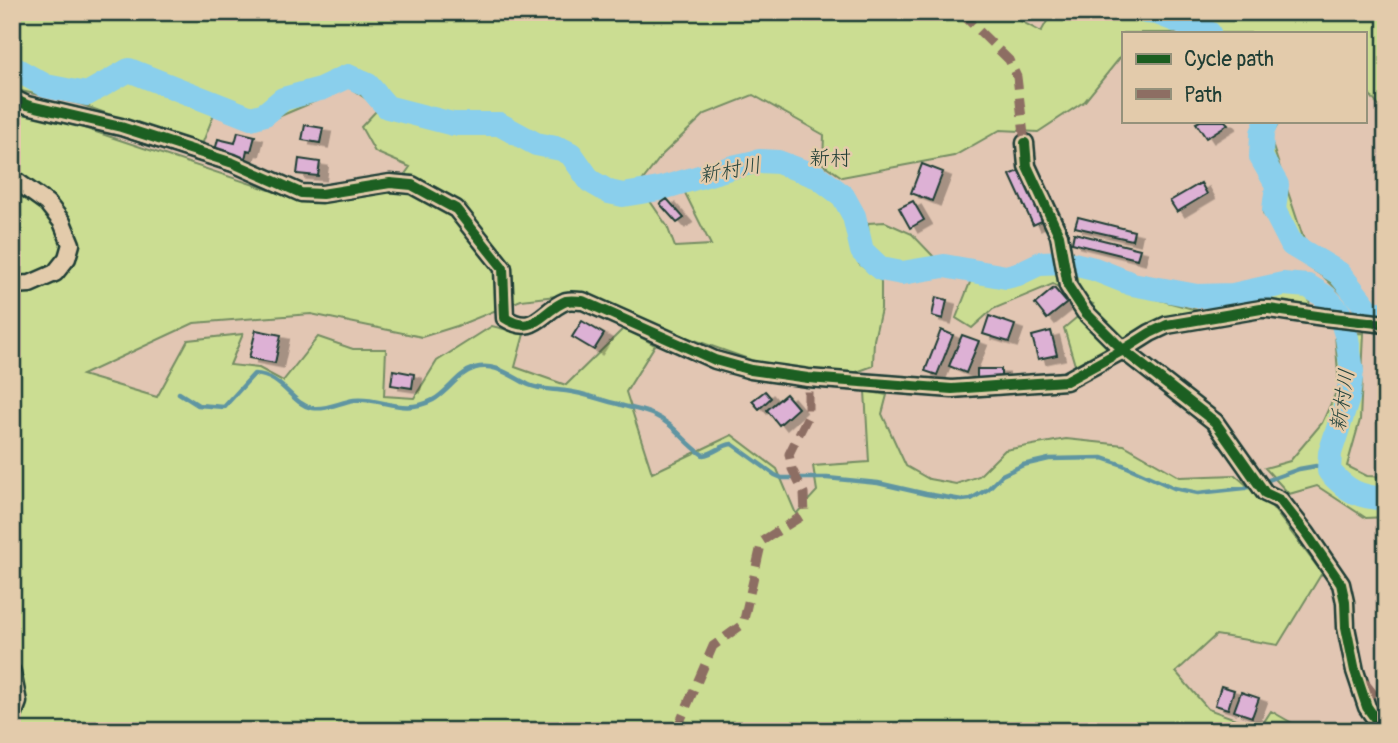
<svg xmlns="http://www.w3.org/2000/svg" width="1398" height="743" font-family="Pangolin,'Klee One',sans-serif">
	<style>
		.green { fill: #cbdd92; stroke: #758d63; stroke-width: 2 }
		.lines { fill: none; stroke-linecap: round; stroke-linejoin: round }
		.stream { stroke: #5f95a2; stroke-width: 4.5 }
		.river { stroke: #8acfec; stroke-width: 24 }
		.building { fill: #ddb1d5; stroke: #1f3d34; stroke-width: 2; filter: url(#shadow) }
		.minor-casing { stroke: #1f3d34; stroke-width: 21 }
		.minor { stroke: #e3cbab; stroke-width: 16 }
		.quiet { stroke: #8d6e63; stroke-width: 9; stroke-dasharray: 18 9; stroke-linecap: butt }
		.cycleway-casing { stroke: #e3cbab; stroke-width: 15 }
		.cycleway { stroke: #1b5e20; stroke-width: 10 }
		.labels { text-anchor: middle; stroke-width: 5; stroke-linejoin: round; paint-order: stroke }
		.neighbourhood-label { font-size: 21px; fill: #1f3d34; stroke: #e3cbab }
		.water-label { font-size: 21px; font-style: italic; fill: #24443d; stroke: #e3cbab }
	</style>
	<defs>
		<filter id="shadow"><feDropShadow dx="8" dy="4.5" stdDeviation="0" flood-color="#0004"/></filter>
	</defs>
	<rect width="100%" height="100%" fill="#e2c6b3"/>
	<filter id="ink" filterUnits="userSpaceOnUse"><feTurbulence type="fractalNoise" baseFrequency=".0143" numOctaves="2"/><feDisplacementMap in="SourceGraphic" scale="14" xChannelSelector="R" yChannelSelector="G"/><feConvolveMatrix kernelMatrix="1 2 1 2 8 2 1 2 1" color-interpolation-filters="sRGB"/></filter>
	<g filter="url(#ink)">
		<!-- green -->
		<path class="green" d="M12,12H1004L1041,32L1051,14L1050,12H1386V116L1365,88V33H1123V54L1085,101L1038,132L1000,130L954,156L842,177L823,164L824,135L753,95L705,114L663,154L639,185L667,226L675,247L711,245L684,191L718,171L769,162L811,177L840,206L859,264L881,281V309L874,340L873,366L851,374L771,367L666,330L583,293L521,300L457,326L422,337L311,314L194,323L82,375L157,397L188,340L243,334L230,365L259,368L283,381L318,337L353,349H386L384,396L414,398L437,361L492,326L524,334L515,367L566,385L624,328L655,345L626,392L652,473L732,435L777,469L796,514L817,491L813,466L869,462L865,391L887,395L882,414L906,466L929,479L956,484L979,476L1005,450L1066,439L1124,445L1180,477L1235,475L1272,507L1322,573L1278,645L1216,635L1176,672L1208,709L1260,728L1271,711L1306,731H12V104L305,202L393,191L410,167L375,152L361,127L379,108L349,87L271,120L246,127L214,114L201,147L80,104L12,89Z
			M1259,121H1280L1270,138L1304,240L1345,268L1372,301L1366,317L1325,278L1289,254L1263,213L1268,184L1251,159Z
			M885,222L912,234L935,258L898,268L869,248L868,223Z
			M1061,268L1115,288L1197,310L1152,323L1075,365L1064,328L1093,304L1053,284L993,309L972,328L956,318L971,280L1006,283L1044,269Z
			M1279,293L1310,296L1309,308L1233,309L1232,303Z
			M1364,333L1360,420L1347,466L1367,476L1386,477V517L1366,518L1317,486L1289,494L1265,468L1290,461L1322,423L1339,386L1335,334Z"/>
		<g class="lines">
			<!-- stream -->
			<path class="stream" d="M179,393L198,405L224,407L254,374C283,375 291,404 312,408C328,410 340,402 354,400C382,397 402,416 433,400C448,392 458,373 475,368C495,362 512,377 529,385C540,390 554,389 566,391C583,393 601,400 618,404C629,408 643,410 654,415C674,424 685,443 703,455C714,454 721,445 732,444L775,475L782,478H827L878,483L926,494L962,500L971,499L988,489L1002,475L1023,465L1049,459L1103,458L1123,465L1174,488L1198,493L1245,488L1255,485
				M1263,482L1299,469L1316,466L1329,471"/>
			<!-- river -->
			<path class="river" d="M1146,12L1157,13L1209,33
				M12,67L46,86L87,94L129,70L251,118L265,114L283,99L320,89L348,76L368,85L387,107L453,124H499L536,144L561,149L571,154L590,181L609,192L623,195L659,189L733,167L760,161L778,162L818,177L843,196L854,216L862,251L881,269L902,273L944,266L1006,277L1018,274L1041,263L1065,262L1094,269L1132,284L1197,296L1233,295L1283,284L1308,286L1326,297L1339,312L1347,338L1352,371L1348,398L1330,453L1329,471C1347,491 1358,497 1386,499
				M1267,121L1262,133L1261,157L1277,185L1274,210L1292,245L1339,273L1370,312L1386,314"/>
		</g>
		<!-- building -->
		<path class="building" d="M1200,121H1225L1228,124L1206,138L1196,123Z
			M305,125L323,128L320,143L302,140Z
			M238,132L255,136L251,151L247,150L245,159L215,151L218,139L235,143Z
			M299,159L320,162L318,176L297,174Z
			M922,164L943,172L932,201L911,193Z
			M1021,170L1044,220L1033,225L1010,175Z
			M1201,183L1207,194L1177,212L1170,201Z
			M667,199L684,218L677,223L660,204Z
			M913,201L924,220L910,228L899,208Z
			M1078,217L1134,231L1132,240L1075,227Z
			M1074,233L1140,249L1137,259L1072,243Z
			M1054,288L1067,303L1047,319L1035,304Z
			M936,297L947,300L943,319L932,316Z
			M989,316L1015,325L1009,342L983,334Z
			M582,321L604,334L594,350L572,337Z
			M256,330L281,335L275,363L249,358Z
			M941,330L953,335L937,375L925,371Z
			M1051,331L1057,355L1038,359L1032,336Z
			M962,335L979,341L966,373L949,366Z
			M977,369H1001V382H977Z
			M393,370L414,374L412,388L391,385Z
			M765,391L771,398L759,409L752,401Z
			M786,394L798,408L779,425L767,410Z
			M1221,686L1234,690L1228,709L1215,705Z
			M1241,692L1259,698L1252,717L1234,711Z"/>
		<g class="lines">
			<defs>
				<path id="minor" d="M12,98L27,105L121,127L233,163L301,193L322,194L390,183L412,185L456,209L503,268L505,318C535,337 541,311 566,301C571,300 578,301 583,301L715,360L751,370L808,378L952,389L1066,381L1123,350L1150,333L1167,325L1261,309H1269L1324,317L1386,324
					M1025,143L1027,166L1059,235L1068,286L1085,312L1123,350L1215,422L1265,493L1280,500L1306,533L1341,584L1345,602L1346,627L1355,671L1367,707L1384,731
					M12,178L47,203L62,222L71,244L67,258L55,273L30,284L12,285
					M12,672L18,702L12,718"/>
			</defs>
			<!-- minor casing -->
			<use href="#minor" class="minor-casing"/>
			<!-- minor -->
			<use href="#minor" class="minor"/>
			<!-- quiet -->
			<path class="quiet" d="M960,12L1009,60L1017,77L1025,143
				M1364,682L1386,710
				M676,731L713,646L743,624L762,541L805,514L804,493L792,469L789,454L808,416V378"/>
			<defs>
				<path id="cycleway" d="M12,98L27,105L121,127L233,163L301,193L322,194L390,183L412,185L456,209L503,268L505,318C535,337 541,311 566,301C571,300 578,301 583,301L715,360L751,370L808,378L952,389L1066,381L1123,350L1150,333L1167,325L1261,309H1269L1324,317L1386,324
					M1025,143L1027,166L1059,235L1068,286L1085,312L1123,350L1215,422L1265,493L1280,500L1306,533L1341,584L1345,602L1346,627L1355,671L1367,707L1384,731"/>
			</defs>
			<!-- cycleway casing -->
			<use href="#cycleway" class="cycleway-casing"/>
			<!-- cycleway -->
			<use href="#cycleway" class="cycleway"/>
		</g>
	</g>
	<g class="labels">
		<!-- neighbourhood labels -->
		<g class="neighbourhood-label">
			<text x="830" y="165">新村</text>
		</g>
		<!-- water labels -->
		<g class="water-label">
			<text transform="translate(730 170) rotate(-10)" y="7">新村川</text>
			<text transform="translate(1342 400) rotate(-81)" y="7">新村川</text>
		</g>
	</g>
	<!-- margin -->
	<rect width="1398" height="743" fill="none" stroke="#e3cbab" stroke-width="42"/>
	<rect x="21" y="21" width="1356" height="701" fill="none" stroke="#1f3d34" stroke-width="2.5" filter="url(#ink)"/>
	<!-- legend -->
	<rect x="1122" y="32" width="245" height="91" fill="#e3cbab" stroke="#95927b" stroke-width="2"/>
	<rect x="1136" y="54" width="35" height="10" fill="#1b5e20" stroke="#95927b" stroke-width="2"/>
	<text x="1184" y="66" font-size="21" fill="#1f3d34">Cycle path</text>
	<rect x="1136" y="89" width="35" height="10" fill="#8d6e63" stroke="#95927b" stroke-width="2"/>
	<text x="1184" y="102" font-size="21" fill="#1f3d34">Path</text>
</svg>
